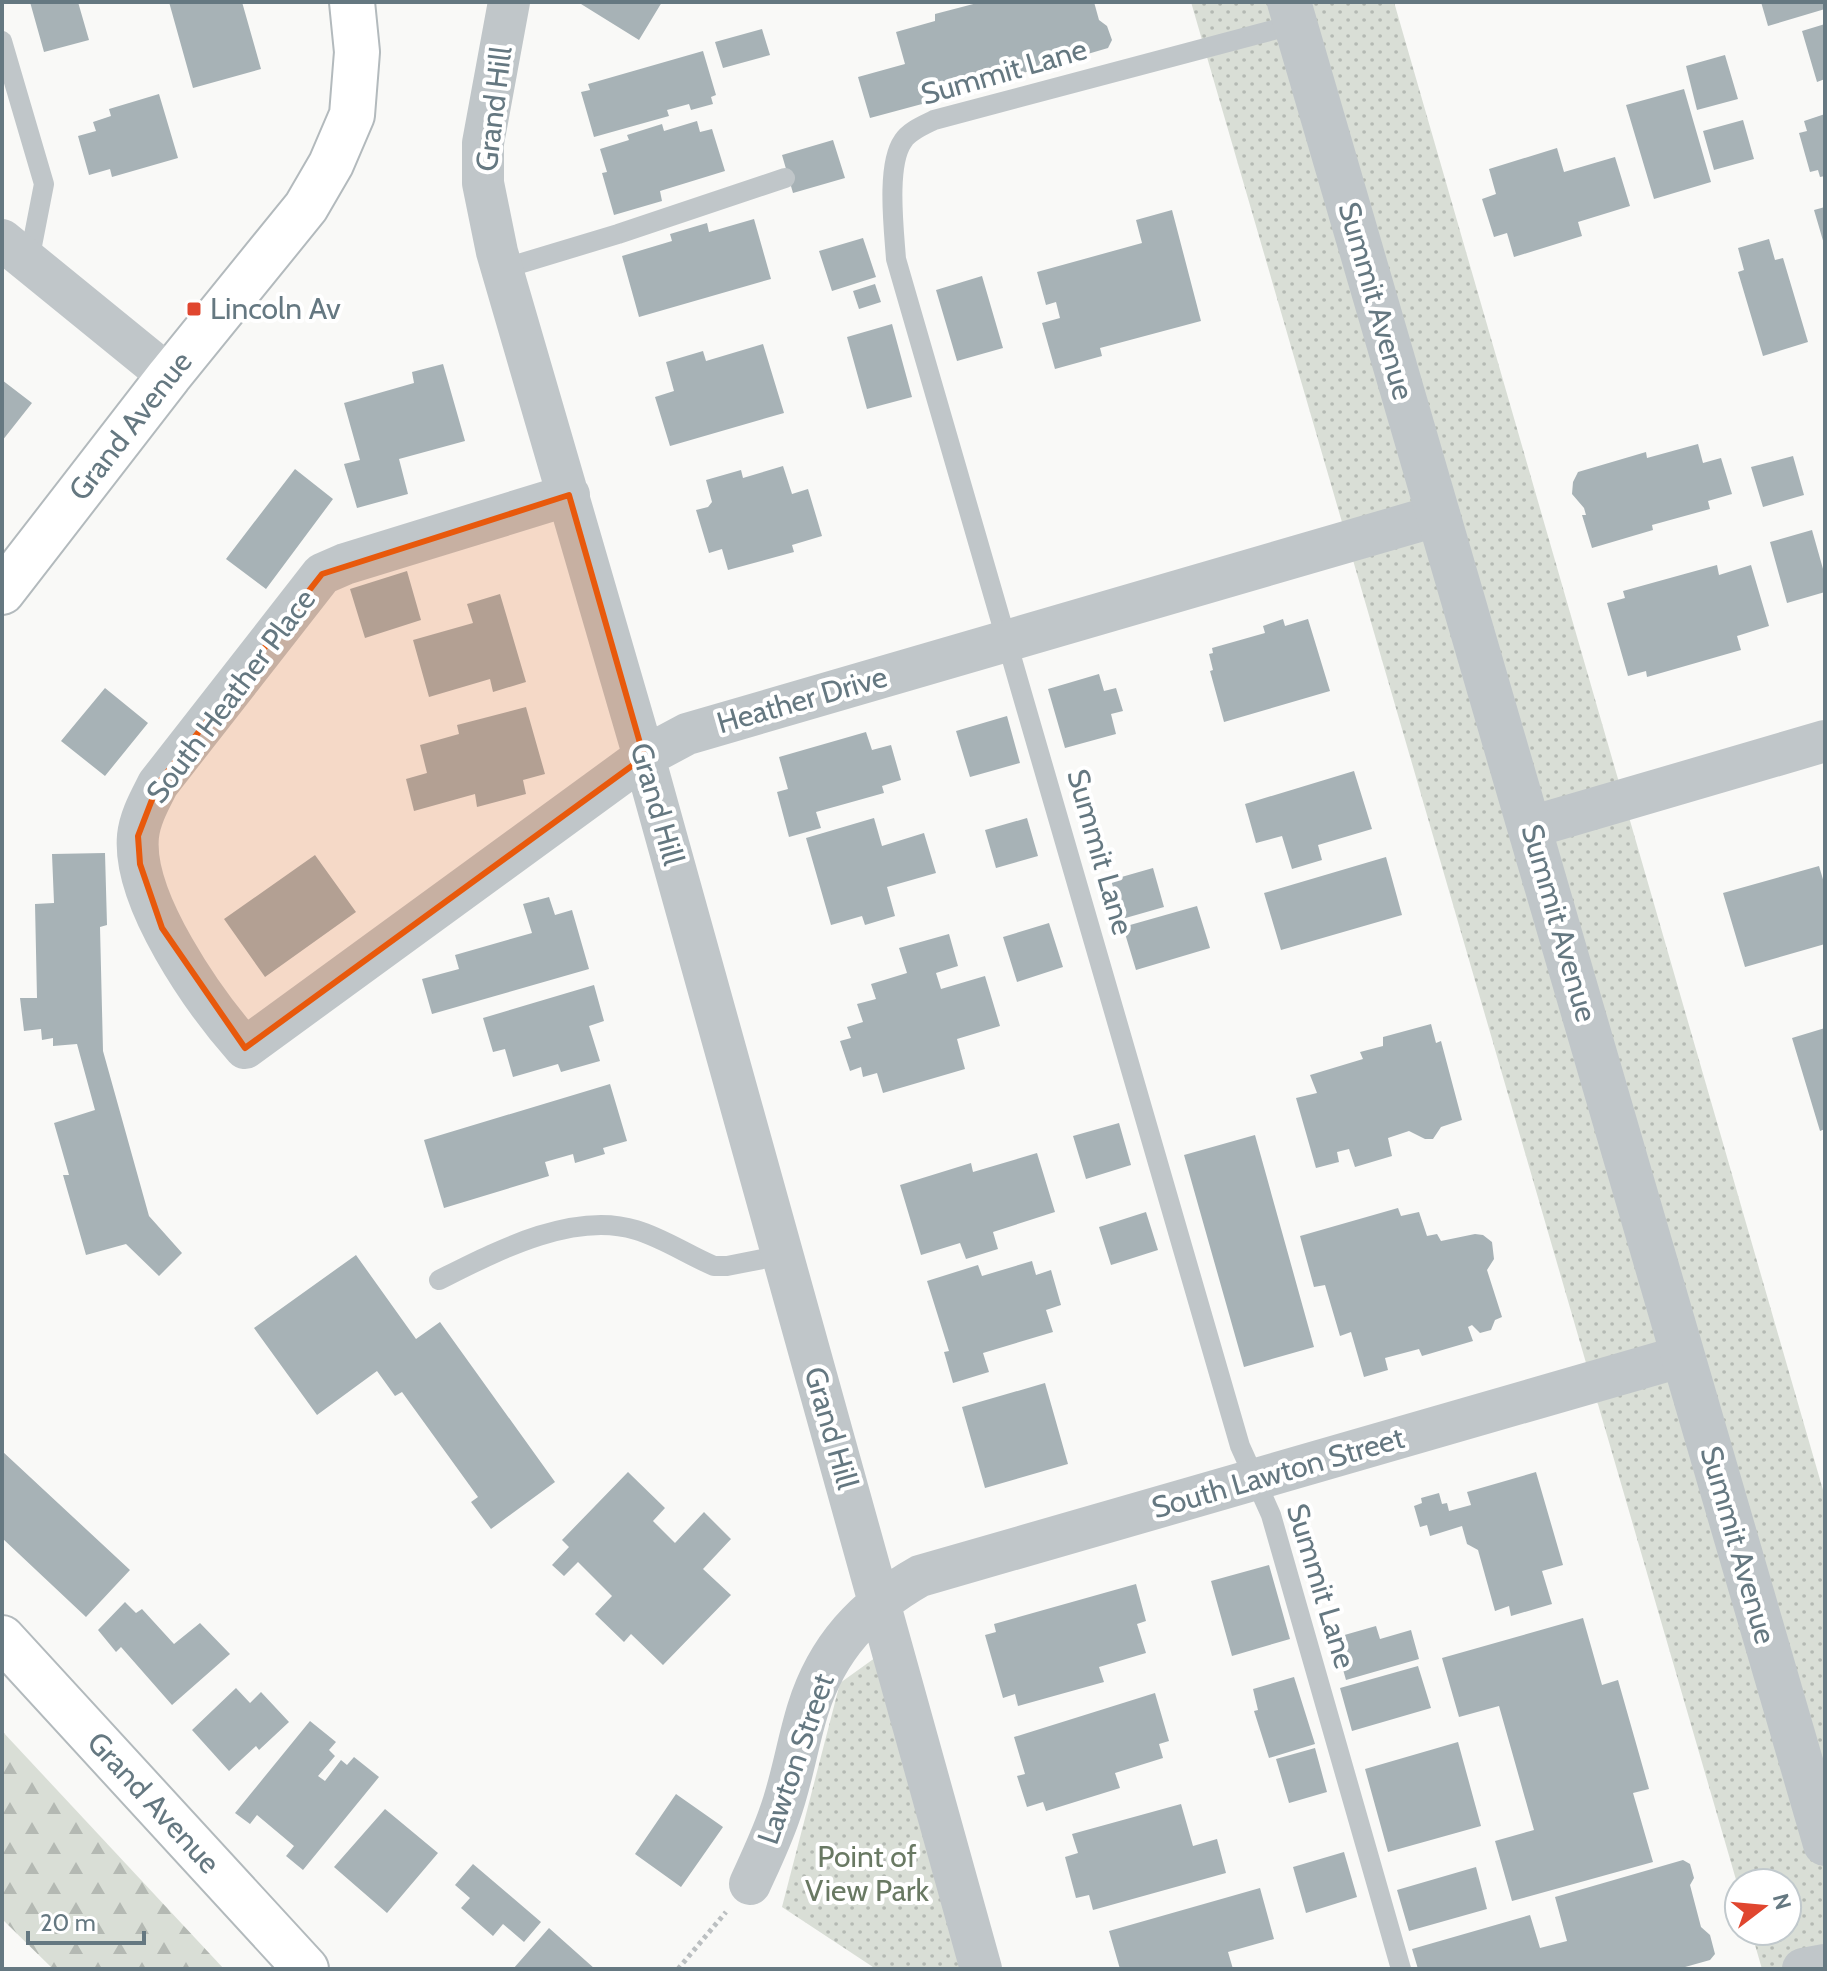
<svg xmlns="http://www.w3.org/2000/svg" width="1827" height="1971" font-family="Cabin,sans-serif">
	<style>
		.grass { fill: url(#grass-dots) }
		.forest { fill: url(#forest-firs) }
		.building { fill: #a7b2b6 }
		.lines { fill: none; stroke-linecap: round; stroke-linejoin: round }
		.secondary-casing { stroke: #b3babd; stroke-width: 48 }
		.path { stroke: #bbbfc1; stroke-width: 5; stroke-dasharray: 4 4; stroke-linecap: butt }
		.service { stroke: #c0c6c9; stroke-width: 20 }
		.minor { stroke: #c0c6c9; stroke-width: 42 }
		.tertiary { stroke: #c0c6c9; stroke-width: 44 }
		.secondary { stroke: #fff; stroke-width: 44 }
		.marked { fill: #e8590c; fill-opacity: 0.2; stroke: #e8590c; stroke-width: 6; stroke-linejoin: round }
		.poi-dot { fill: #e0462f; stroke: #fff; stroke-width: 3 }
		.labels { text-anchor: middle; stroke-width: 8; stroke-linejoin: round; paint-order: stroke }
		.street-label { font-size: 30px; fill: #657881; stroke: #fff }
		.poi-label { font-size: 30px; fill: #657881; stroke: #fff; text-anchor: start }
		.park-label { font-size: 30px; fill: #697963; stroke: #fff }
	</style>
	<defs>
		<pattern id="grass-dots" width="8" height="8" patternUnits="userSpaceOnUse" patternTransform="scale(2)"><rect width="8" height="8" fill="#d9ded6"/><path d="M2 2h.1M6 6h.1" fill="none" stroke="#b4b9b3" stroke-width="1.8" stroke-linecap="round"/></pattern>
		<pattern id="forest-firs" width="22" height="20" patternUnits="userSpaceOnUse" patternTransform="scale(2)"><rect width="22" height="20" fill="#d9ded6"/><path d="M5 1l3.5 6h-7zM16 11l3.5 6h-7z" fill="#b4b9b3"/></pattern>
	</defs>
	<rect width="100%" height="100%" fill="#f9f9f7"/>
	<!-- grass -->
	<path class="grass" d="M1191,2H1394L1825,1497V1969H1762L1751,1931H1787V1883H1739V1890Z
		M879,1655L969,1969H876L782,1907L840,1683Z"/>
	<!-- forest -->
	<path class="forest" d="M2,1731L224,1969H53L2,1919Z"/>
	<!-- building -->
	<path class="building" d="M30,2H78L89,40L44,52Z
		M169,2H242L261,69L193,88Z
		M583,2H662L639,40L581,4Z
		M981,2H1094L1099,20L1107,26L1112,40L1108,48L955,93L952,85L945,87L948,97L870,118L858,77L905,64L896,32L935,21V14Z
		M1761,2H1825V9L1768,26Z
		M1825,24V79L1817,82L1802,31Z
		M762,29L770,55L723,68L715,42Z
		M703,51L716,95L711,97L713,104L691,110L689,104L667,110L669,116L594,137L581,92L590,90L588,84Z
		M1725,55L1738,99L1697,110L1686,66Z
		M1684,89L1711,182L1654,199L1626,105Z
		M159,94L178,158L112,177L110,169L89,175L78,136L96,131L93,122L111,116L109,109Z
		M1825,114V176L1820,177L1818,170L1810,172L1799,133L1807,131L1804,121Z
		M1743,120L1754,159L1714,170L1703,131Z
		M697,121L700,132L712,129L725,171L660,191L662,201L614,215L602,173L607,172L600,149L629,140L627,135L662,124L664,131Z
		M833,140L845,178L793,193L782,155Z
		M1557,148L1564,172L1615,157L1630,206L1578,222L1582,236L1514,257L1507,233L1494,237L1482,199L1496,194L1489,169Z
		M1825,207V244H1824L1814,210Z
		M1172,210L1201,321L1100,348L1102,356L1055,369L1042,323L1060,318L1056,302L1046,305L1037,272L1142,243L1136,220Z
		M754,219L771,279L639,317L622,256L672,241L670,234L707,223L709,232Z
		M863,238L876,277L832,291L819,251Z
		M1769,239L1775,260L1783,258L1808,342L1763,356L1738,272L1744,270L1738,248Z
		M982,276L1003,348L957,361L936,290Z
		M875,284L881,302L859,309L853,291Z
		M892,324L912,397L867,409L847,337Z
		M763,344L784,413L670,446L655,397L674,391L666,362L703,351L706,361Z
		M443,364L465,441L399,459L408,494L357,508L344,464L360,460L344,403L414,383L412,372Z
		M2,380L32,403L2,441Z
		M1698,444L1703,463L1721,458L1732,494L1708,501L1710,509L1652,525L1653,530L1592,548L1582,515H1586L1584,508L1572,494L1573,482L1578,472L1646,452L1647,458Z
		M1793,456L1804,495L1763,507L1751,467Z
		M783,466L792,494L808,489L822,536L792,545L794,552L728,570L722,549L709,553L696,510L708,507L712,502L706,480L741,470L743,478Z
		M295,469L333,499L266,589L226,559Z
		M1812,530L1825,576V592L1787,603L1770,542Z
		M1717,565L1719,575L1751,565L1769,626L1737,636L1741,650L1647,677L1646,671L1628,676L1607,603L1625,598L1623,591Z
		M407,571L421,620L365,638L350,589Z
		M500,594L526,682L493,692L490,679L429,697L413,640L473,623L467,604Z
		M1283,619L1285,626L1308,619L1330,691L1224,722L1210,671L1213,670L1209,654L1213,653L1212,648L1265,633L1263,626Z
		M1099,674L1104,691L1116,688L1123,711L1111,714L1116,734L1065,748L1048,689Z
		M105,688L148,723L105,776L61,741Z
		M526,707L545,774L523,780L526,794L477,807L475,794L414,811L406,779L427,773L420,745L459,734L457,725Z
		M1007,716L1020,763L970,777L956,731Z
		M866,732L872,750L891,745L901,780L882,786L884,793L816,812L821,828L789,837L777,792L788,789L779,757Z
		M1354,771L1372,829L1318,845L1322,860L1292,869L1282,836L1256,843L1245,804Z
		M874,818L882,846L924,833L936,873L887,887L895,916L865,925L862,916L831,925L806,838Z
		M1027,818L1038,856L996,868L985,830Z
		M105,853L107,925L100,927L103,1051L149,1216L182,1253L159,1276L126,1244L86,1255L63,1175H69L54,1123L95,1110L77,1044L53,1046V1038L42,1040L41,1029L24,1031L20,998H37L35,904L54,903L52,854Z
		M315,855L356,912L265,977L224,919Z
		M1386,857L1402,915L1281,950L1264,893Z
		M1819,866L1825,886V944L1745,967L1723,893Z
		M1153,868L1164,907L1122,919L1111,880Z
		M549,897L555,915L572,910L589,969L432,1014L422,979L459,969L455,955L532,933L523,904Z
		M1197,906L1210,948L1136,970L1123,927Z
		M1049,923L1063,967L1017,982L1003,937Z
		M949,934L958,966L936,973L941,989L985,976L1000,1026L957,1039L965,1069L883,1093L877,1073L863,1077L861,1067L850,1071L840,1041L851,1038L847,1027L863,1022L857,1004L876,999L871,984L907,973L899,948Z
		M594,985L604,1021L589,1026L600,1061L561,1072L558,1064L513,1077L505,1049L493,1052L483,1018Z
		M1431,1024L1436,1043L1441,1041L1462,1120L1441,1127L1433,1139H1425L1409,1131L1388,1138L1392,1156L1355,1167L1349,1149L1337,1152L1339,1162L1316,1168L1296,1098L1317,1093L1310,1075L1363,1059L1360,1052L1383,1046V1037Z
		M1825,1028V1129L1820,1131L1792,1038Z
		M610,1084L627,1141L603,1148L605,1154L575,1163L573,1154L545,1162L549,1176L444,1208L424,1140Z
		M1119,1123L1131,1165L1086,1179L1073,1136Z
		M1255,1135L1314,1347L1244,1367L1184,1155Z
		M1037,1153L1055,1212L993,1232L998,1249L966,1259L960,1243L921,1255L900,1185L971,1163L973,1172Z
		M1398,1208L1401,1216L1419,1212L1427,1236L1437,1234L1441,1241L1475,1234L1483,1235L1492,1242L1494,1259L1487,1270L1502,1317L1495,1320L1491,1330L1480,1333L1472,1325L1468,1327L1473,1341L1422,1356L1419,1349L1385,1358L1388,1370L1364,1377L1351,1332L1340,1336L1325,1285L1314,1287L1300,1236Z
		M1146,1212L1158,1250L1111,1265L1099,1227Z
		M356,1255L416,1339L440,1322L555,1482L491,1529L471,1502L478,1497L402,1392L395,1396L377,1371L317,1415L254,1328Z
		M1032,1261L1036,1275L1051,1270L1061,1305L1046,1310L1053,1332L983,1353L989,1372L953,1383L944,1352L949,1351L927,1281L978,1265L982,1276Z
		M1045,1383L1068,1464L985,1488L962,1407Z
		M2,1451L130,1570L86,1617L2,1538Z
		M628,1472L665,1508L653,1521L675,1543L704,1512L731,1539L703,1569L731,1595L663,1665L631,1634L624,1642L595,1614L612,1596L578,1562L564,1576L552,1565L569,1547L562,1540Z
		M1536,1472L1563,1565L1542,1571L1552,1604L1511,1616L1509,1606L1495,1611L1478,1550L1467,1544L1462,1526L1430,1536L1427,1525L1420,1527L1414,1506L1422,1503L1421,1498L1439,1493L1442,1504L1447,1503L1449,1511L1471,1505L1467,1492Z
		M1269,1565L1290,1639L1232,1656L1211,1581Z
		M1136,1584L1146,1621L1137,1624L1146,1653L1099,1667L1104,1682L1018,1706L1015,1694L1003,1698L985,1635L996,1632L994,1624Z
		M125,1602L136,1613L142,1609L174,1644L200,1623L230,1654L172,1705L121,1647L116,1652L98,1630Z
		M1583,1618L1602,1685L1618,1680L1649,1789L1633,1793L1653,1862L1512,1901L1495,1841L1534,1830L1499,1706L1459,1717L1442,1658Z
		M1376,1626L1380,1639L1411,1630L1419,1659L1346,1680L1334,1638Z
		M1418,1666L1431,1708L1352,1731L1340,1688Z
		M1294,1677L1315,1744L1269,1758L1254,1711L1258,1710L1253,1689Z
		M236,1688L250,1703L261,1692L289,1722L259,1750L256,1746L229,1771L192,1730Z
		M1155,1693L1169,1741L1159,1744L1163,1758L1115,1773L1120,1788L1046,1811L1043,1802L1027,1807L1017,1776L1025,1774L1014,1737Z
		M310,1721L336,1742L329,1750L335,1756L318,1776L325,1781L341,1760L347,1765L354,1757L379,1777L303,1870L286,1856L294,1846L257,1815L250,1824L235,1813Z
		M1458,1742L1481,1826L1388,1852L1365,1769Z
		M1315,1748L1327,1792L1289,1803L1276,1759Z
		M676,1794L723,1827L681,1887L635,1854Z
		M1181,1804L1193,1846L1217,1839L1226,1873L1093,1910L1089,1895L1076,1898L1065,1857L1078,1853L1072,1834Z
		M385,1809L438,1853L387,1913L334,1867Z
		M1344,1852L1357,1897L1306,1913L1293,1867Z
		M1683,1860L1690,1864L1694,1878L1690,1885L1701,1927L1710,1935L1715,1954L1710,1960L1678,1969H1418L1412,1949L1530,1915L1540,1948L1567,1941L1555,1897Z
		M473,1864L541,1922L524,1942L503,1924L493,1936L461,1908L470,1898L455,1885Z
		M1476,1867L1487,1909L1409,1931L1397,1890Z
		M1260,1888L1274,1939L1228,1952L1233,1969H1120L1109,1931Z
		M549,1928L595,1969H513Z"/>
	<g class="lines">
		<defs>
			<g id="secondary">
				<path id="s1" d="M2,592L169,376L306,207L331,164L352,115L357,52L352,2"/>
				<path id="s2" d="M2,1638L306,1969"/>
			</g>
		</defs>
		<!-- secondary casing -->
		<use href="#secondary" class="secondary-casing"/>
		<!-- path -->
		<path class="path" d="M678,1969L726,1912"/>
		<!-- service -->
		<path class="service" d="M1296,24L934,120C924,125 909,131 903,141C886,165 894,230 896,259L1240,1446L1271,1515L1401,1969
			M2,41L44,184L29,261
			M502,269L618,234L785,178
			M439,1280C493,1253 573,1210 636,1230C663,1238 688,1255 714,1266H727L783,1255"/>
		<!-- minor -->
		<path class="minor" d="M509,2L483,143V183L497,252L644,757L981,1969
			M2,240L169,376
			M569,495L345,564L322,574L158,784C150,800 140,817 138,836C132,900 204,1002 245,1048L644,757L687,734L1439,515
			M1531,827L1825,741
			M750,1884C760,1862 771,1839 779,1816C792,1781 797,1744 808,1709C827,1648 865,1607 920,1576L1683,1356
			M1803,1969L1825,1965"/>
		<!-- tertiary -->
		<path class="tertiary" d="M1289,2L1825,1844"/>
		<!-- secondary -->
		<use href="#secondary" class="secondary"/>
	</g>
	<!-- marked area -->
	<path class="marked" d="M569,495L644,757L245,1048L162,928L140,864L138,836L158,784L322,574Z"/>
	<!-- markers -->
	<rect class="poi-dot" x="186" y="301" width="16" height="16" rx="4"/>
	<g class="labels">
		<!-- street labels -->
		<g class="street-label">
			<text transform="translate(1004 72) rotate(-16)" y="10">Summit Lane</text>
			<text transform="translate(494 109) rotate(-83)" y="10">Grand Hill</text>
			<text transform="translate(1376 301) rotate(74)" y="10">Summit Avenue</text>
			<text dy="10" stroke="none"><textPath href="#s1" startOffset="210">Grand Avenue</textPath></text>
			<text transform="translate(231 696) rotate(-53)" y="10">South Heather Place</text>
			<text transform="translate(802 700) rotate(-16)" y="10">Heather Drive</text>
			<text transform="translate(657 804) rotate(74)" y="10">Grand Hill</text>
			<text transform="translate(1100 852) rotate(74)" y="10">Summit Lane</text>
			<text transform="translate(1559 923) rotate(74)" y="10">Summit Avenue</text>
			<text transform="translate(831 1428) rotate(74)" y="10">Grand Hill</text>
			<text transform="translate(1278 1473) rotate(-16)" y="10">South Lawton Street</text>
			<text transform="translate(1738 1545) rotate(74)" y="10">Summit Avenue</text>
			<text transform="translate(1321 1586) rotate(73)" y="10">Summit Lane</text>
			<text transform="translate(796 1759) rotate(-71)" y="10">Lawton Street</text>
			<text dy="10" stroke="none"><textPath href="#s2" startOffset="224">Grand Avenue</textPath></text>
		</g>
		<!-- poi labels -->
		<g class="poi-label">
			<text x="210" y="319">Lincoln Av</text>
		</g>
		<!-- park labels -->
		<g class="park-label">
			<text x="867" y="1867">Point of<tspan x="867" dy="34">View Park</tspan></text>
		</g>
	</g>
	<!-- border -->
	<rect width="1827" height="1971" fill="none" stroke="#657881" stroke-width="8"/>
	<!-- north arrow -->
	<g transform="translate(1763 1907) rotate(74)"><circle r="38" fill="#ffffff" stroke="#c1c9cd" stroke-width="2"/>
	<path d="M0-6L14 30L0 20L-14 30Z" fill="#e0462f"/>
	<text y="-12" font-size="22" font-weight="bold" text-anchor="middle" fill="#657881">N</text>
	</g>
	<!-- scale -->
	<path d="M28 1931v12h116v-12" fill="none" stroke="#657881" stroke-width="4"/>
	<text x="40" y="1931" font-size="24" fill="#657881" stroke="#ffffff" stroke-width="6" paint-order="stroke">20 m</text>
</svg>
